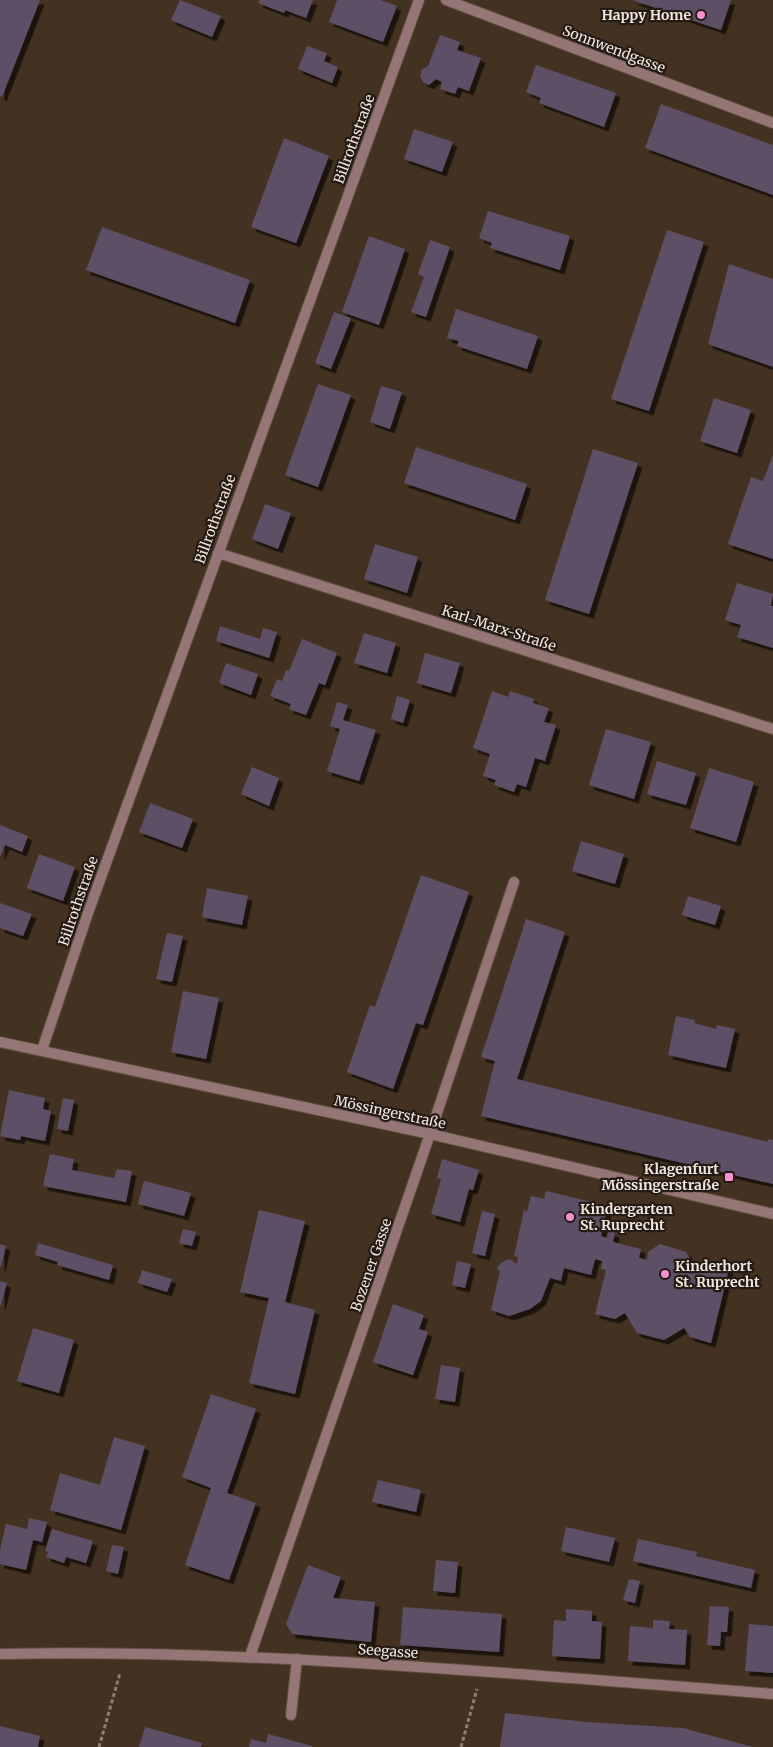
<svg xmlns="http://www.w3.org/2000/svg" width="773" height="1747" font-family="Merriweather,serif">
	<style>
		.building { fill: #5d5065; filter: url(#shadow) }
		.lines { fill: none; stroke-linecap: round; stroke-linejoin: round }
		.service-casing { stroke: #5f4f3f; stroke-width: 12 }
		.minor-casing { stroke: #5f4f3f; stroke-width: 12 }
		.path { stroke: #8e7f71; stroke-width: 3; stroke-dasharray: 4 2.5; stroke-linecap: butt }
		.service { stroke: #967576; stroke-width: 10 }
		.minor { stroke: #967576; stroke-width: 10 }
		.poi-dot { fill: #f790ce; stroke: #241b14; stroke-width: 2 }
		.labels { text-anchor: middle; stroke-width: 4.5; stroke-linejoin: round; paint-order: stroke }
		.poi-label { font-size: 14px; font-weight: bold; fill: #f1e6dc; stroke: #241b14; text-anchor: end }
		.street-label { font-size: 14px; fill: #f1e6dc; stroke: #241b14 }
	</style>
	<defs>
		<filter id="shadow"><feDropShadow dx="4.5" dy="4.5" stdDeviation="0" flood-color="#0009"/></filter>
	</defs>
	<rect width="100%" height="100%" fill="#433221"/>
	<!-- building -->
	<path class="building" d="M0,0H40L2,97L0,96Z
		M180,0L221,16L212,37L171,20Z
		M260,0H313L306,18L285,10L284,13L258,3Z
		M337,0H381L397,6L383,42L329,22Z
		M632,0H731L721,30Z
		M440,35L460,42L457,50L481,58L469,91L458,87L455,94L440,89L442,82L436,79L429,85L423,82L420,76L422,69L428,66Z
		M307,46L327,53L324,61L338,67L332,83L298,69Z
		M536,65L616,93L604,127L539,103L541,98L526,92Z
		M661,104L773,145V195L645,148Z
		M414,129L453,142L442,172L404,159Z
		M284,138L329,156L296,243L251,227Z
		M488,211L570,236L560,270L490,248L492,243L479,238Z
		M102,227L250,280L235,323L86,270Z
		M667,230L704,242L649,411L611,399Z
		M369,236L405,249L379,325L342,312Z
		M430,240L450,247L426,317L411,312L424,277L418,274Z
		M729,264L773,279V367L708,344Z
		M456,309L538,336L527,369L457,346L459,341L447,338Z
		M334,312L351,318L331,369L315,363Z
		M318,384L351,395L318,487L285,475Z
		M381,386L402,392L390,429L370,422Z
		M714,398L751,410L737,453L700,441Z
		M416,447L527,484L515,520L404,483Z
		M593,449L638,463L589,614L545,600Z
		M773,455V559L728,544L751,477L763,481Z
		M265,504L291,513L278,549L252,539Z
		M375,544L418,557L407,593L364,579Z
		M737,583L773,594L771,606H773V648L737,637L741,625L725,620Z
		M220,626L260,639L263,628L277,632L269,658L216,641Z
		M364,633L396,643L387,673L354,663Z
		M302,639L337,653L325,685L319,683L306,715L289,709L291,704L270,696L277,679L282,681L286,670L289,671Z
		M425,653L460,663L451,693L417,683Z
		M226,663L258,674L251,695L219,683Z
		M492,691L508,697L510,691L534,699L533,703L549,708L544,722L556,725L545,761L535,758L526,787L517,784L514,792L494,785L496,780L483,776L490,754L473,748Z
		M397,696L410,700L403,723L391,719Z
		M337,702L348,705L343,720L376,730L359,781L327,771L340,729L330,726Z
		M606,729L651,742L634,799L589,785Z
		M657,761L696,773L686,805L647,794Z
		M252,767L279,778L269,806L241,794Z
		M709,768L754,782L736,842L690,828Z
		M150,803L193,819L182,848L139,832Z
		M0,825L28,836L22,852L5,845L0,857Z
		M581,841L624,854L615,884L572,871Z
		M39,854L75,867L63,901L27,888Z
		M421,875L469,892L423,1025L416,1023L393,1089L347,1072L370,1005L375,1007Z
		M207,888L248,896L242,925L202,917Z
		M688,896L721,906L715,925L682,915Z
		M0,903L32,914L23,936L0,928Z
		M526,919L565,932L517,1079L768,1142V1139L773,1140V1184L481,1116L495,1061L481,1057Z
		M167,933L183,936L172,982L156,979Z
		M183,991L219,998L206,1059L171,1052Z
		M676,1016L695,1020L694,1023L716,1029L717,1025L735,1029L726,1068L668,1055Z
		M9,1090L45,1098L43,1109L51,1111L45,1141L21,1136L20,1140L0,1136Z
		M63,1098L74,1100L68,1131L57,1129Z
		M50,1154L74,1159L72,1170L114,1178L117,1169L132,1171L126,1202L43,1186Z
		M442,1159L479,1170L473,1190L469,1189L460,1222L431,1214L441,1179L437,1178Z
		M144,1181L191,1193L184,1216L138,1204Z
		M546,1191L608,1206L601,1236L607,1238L608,1231L615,1233L613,1242L641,1249L639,1258L647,1260L648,1252L660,1244L686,1252L693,1263L691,1271L697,1272L700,1262L729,1269L711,1343L690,1337L684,1328L664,1340L637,1333L625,1313L615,1319L595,1314L606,1270L601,1269L602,1261L595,1259L591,1275L564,1268L561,1281L550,1278L541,1301L530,1309L509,1316L491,1310L500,1271L497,1269L498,1267L501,1263L509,1259L517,1264L518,1257L514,1256L524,1210L527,1212L531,1196L544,1199Z
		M259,1210L305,1221L285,1302L315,1310L295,1394L249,1383L269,1298L240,1292Z
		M482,1211L495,1214L485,1256L472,1253Z
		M183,1229L196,1232L192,1246L179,1243Z
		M38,1243L113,1265L109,1280L57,1265L58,1262L35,1255Z
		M0,1244L6,1246L1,1267H0Z
		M457,1261L471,1264L465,1288L452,1285Z
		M142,1270L172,1279L167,1292L138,1283Z
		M0,1281L7,1283L1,1305H0Z
		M393,1304L424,1315L419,1329L428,1332L413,1375L373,1362Z
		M33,1328L74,1340L59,1393L17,1381Z
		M441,1365L460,1368L455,1402L435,1399Z
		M211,1394L256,1409L227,1493L256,1503L229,1580L185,1565L211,1488L182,1477Z
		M114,1437L145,1446L121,1530L50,1510L60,1473L100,1485Z
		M378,1480L421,1490L416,1512L372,1502Z
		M29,1518L47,1522L42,1542L33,1540L26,1570L0,1564V1550L6,1524L27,1529Z
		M566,1527L615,1538L609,1562L561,1551Z
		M52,1529L93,1541L86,1563L66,1557L64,1563L46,1557L48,1552L45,1551Z
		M638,1539L697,1552L696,1556L755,1570L751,1588L633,1561Z
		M112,1545L124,1547L118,1574L106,1571Z
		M436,1560L458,1562L455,1593L433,1591Z
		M308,1565L341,1577L333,1598L375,1602L371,1642L292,1634L286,1624Z
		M629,1579L640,1581L635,1603L623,1600Z
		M710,1606L729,1607L727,1632H721L720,1646L707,1645Z
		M403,1607L502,1614L499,1652L400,1645Z
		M566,1609L592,1611V1621L602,1622L600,1659L552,1656L554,1620L566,1621Z
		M653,1620L670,1621L669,1629L687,1630L685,1665L628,1661L630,1626L653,1628Z
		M749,1624L773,1626V1673L745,1671Z
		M505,1713L586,1722L683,1728L753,1747H500Z
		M0,1726L40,1736L38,1747H0Z
		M145,1727L202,1743L201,1747H139Z
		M268,1734L312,1746V1747H249L251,1739L266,1743Z"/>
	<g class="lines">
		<defs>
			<path id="service" d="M291,1715L297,1659"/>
			<path id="minor" d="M446,0L773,123
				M218,553L773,729
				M0,1042L430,1134L773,1214
				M42,1050L88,913L419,0
				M0,1654C258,1649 516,1674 773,1694
				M250,1656L430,1134L514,882"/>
		</defs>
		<!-- service casing -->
		<use href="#service" class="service-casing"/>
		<!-- minor casing -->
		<use href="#minor" class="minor-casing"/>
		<!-- path -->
		<path class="path" d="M99,1747L120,1673
			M461,1747L477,1689"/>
		<!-- service -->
		<use href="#service" class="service"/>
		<!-- minor -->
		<use href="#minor" class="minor"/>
	</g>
	<!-- markers -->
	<g class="poi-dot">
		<circle cx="701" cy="15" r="5"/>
		<rect x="724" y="1172" width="10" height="10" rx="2.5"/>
		<circle cx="570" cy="1217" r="5"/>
		<circle cx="665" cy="1274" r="5"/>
	</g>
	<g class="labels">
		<!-- poi labels -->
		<g class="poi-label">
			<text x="691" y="20">Happy Home</text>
			<text x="719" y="1174">Klagenfurt<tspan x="719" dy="16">Mössingerstraße</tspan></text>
			<text x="580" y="1214" text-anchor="start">Kindergarten<tspan x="580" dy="16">St. Ruprecht</tspan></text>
			<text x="675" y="1271" text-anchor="start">Kinderhort<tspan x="675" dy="16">St. Ruprecht</tspan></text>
		</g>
		<!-- street labels -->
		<g class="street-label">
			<text transform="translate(614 49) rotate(21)" y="5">Sonnwendgasse</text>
			<text transform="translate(354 139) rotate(-70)" y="5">Billrothstraße</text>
			<text transform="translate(215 519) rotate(-70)" y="5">Billrothstraße</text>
			<text transform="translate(499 628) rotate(18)" y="5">Karl-Marx-Straße</text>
			<text transform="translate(78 901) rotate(-71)" y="5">Billrothstraße</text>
			<text transform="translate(390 1112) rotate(12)" y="5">Mössingerstraße</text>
			<text transform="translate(371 1265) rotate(-71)" y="5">Bozener Gasse</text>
			<text transform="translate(388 1651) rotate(4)" y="5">Seegasse</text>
		</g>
	</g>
</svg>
